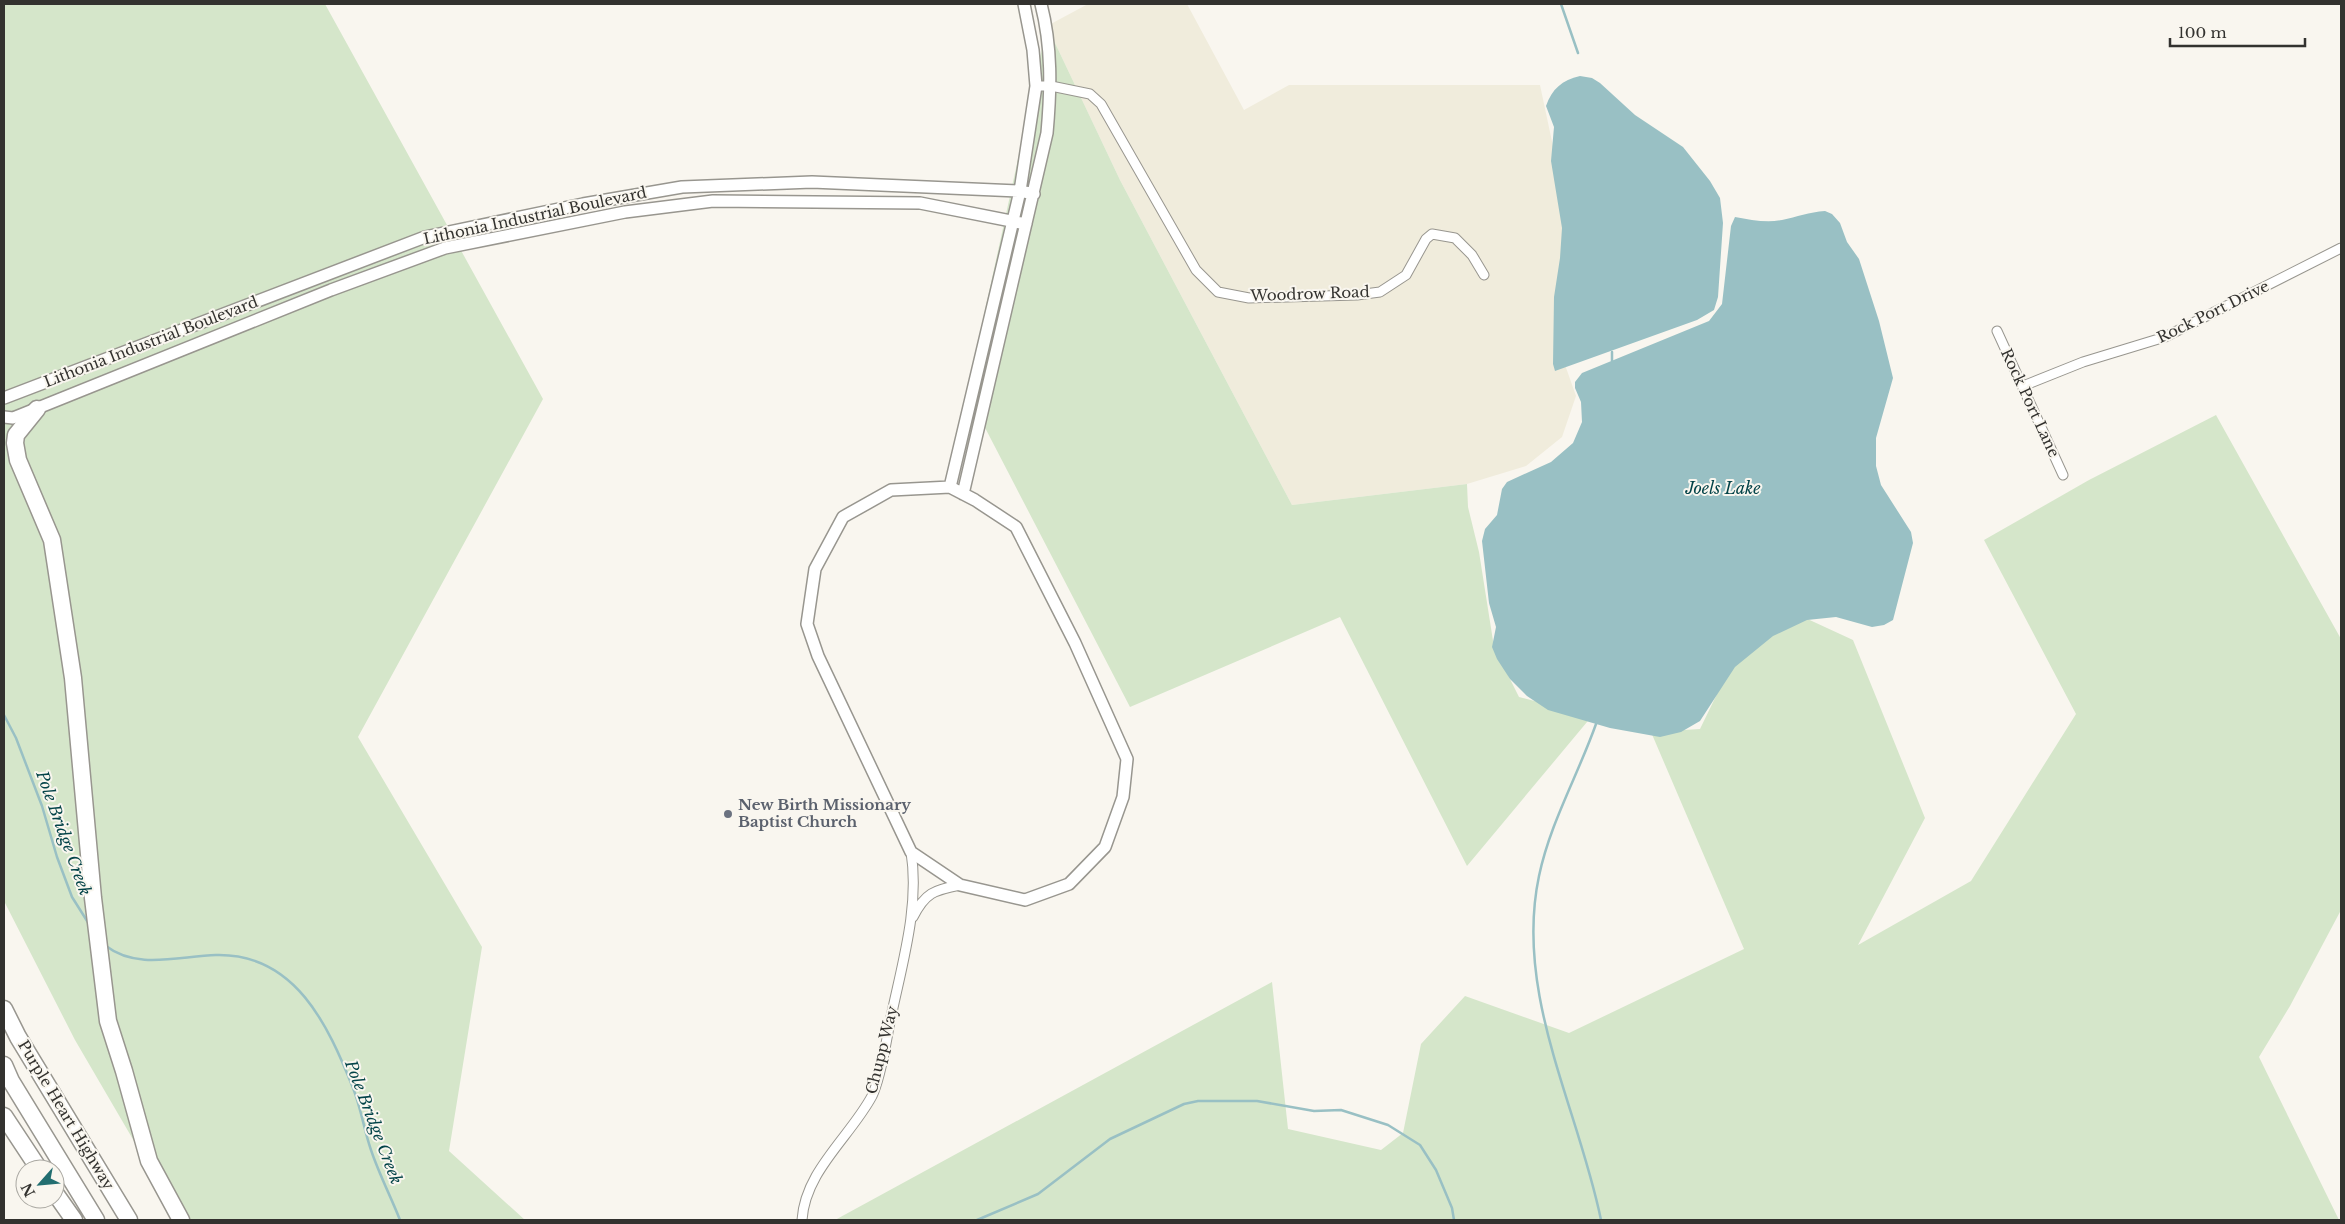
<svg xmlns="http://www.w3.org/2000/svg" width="2345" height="1224" font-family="'Libre Baskerville',serif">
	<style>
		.built { fill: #f0ecdc }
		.green { fill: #d5e6ca }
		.water { fill: #99c0c4 }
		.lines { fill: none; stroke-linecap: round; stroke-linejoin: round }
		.stream { stroke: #99c0c4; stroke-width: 2.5 }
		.minor-casing { stroke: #98968f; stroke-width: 11 }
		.tertiary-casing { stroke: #98968f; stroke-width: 14 }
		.motorway-casing { stroke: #98968f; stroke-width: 19 }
		.minor { stroke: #fff; stroke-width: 9 }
		.tertiary { stroke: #fff; stroke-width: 11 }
		.motorway { stroke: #fff; stroke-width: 16 }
		.worship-dot { fill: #6b7280; stroke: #f9f6ef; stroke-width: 2 }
		.labels { text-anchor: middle; stroke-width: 4; stroke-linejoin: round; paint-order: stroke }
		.street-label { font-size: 15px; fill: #33322f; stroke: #f9f6ef }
		.worship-label { font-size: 15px; font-weight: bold; fill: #5b616d; stroke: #f9f6ef; text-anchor: start }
		.water-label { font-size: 16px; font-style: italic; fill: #034348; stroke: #f9f6ef }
	</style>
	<rect width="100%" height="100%" fill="#f9f6ef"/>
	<!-- built -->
	<path class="built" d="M1088,4H1187L1244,110L1289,85H1540L1568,217L1564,362L1576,396L1562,437L1526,466L1467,484L1292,505L1120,180L1047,26Z"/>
	<!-- green -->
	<path class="green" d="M4,4H325L543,399L358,737L482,947L449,1151L525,1220H180L75,1040L4,901Z
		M1047,26L1120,180L1292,505L1467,484L1468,507L1479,552L1494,647L1519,697L1592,716L1467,866L1340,617L1130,707L967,393Z
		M2216,415L2341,639V910L2290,1006L2259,1057L2339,1220H835L1272,982L1288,1129L1381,1150L1403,1133L1421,1044L1465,996L1569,1033L1744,949L1651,732L1700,729L1733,661L1801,616L1853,640L1925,818L1858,945L1971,881L2076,714L1984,540L2089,480Z"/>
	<!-- water -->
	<path class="water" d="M1580,76L1592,78L1600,83L1635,115L1683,147L1710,181L1720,198L1723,223L1718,297L1714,310L1697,320L1555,371L1553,364L1554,297L1560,258L1562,228L1551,161L1554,127L1546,106C1552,89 1562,80 1580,76Z
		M1825,211L1832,214L1840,223L1847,242L1859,259L1879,321L1893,378L1876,438V466L1881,485L1911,532L1913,543L1893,620L1884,625L1872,627L1836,617L1807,620L1773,636L1735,667L1700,721L1681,732L1660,737L1610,728L1548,710L1527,696L1510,679L1497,659L1492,647L1496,627L1489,603L1482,541L1485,529L1497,515L1502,489L1507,482L1551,462L1573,443L1582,422L1581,402L1575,388V382L1582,373L1709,321L1722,304L1731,226L1735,217C1751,220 1767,223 1782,220C1797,217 1809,212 1825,211Z"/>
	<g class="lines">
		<!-- stream -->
		<path class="stream" d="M1561,4L1578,53
			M1612,352V361
			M4,715L16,738L42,806L57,857L72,897L89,924
			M1596,724C1578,775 1550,823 1539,876C1514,994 1578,1107 1601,1220
			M106,946C137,970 179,956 216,955C295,953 328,1025 353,1088C361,1108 364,1130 371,1150C379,1174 391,1197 400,1220
			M977,1220L1038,1194L1110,1139L1184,1104L1198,1101H1257L1314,1111L1341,1110L1388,1125L1420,1145L1436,1170L1452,1208L1454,1220"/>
		<defs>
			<path id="minor" d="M1036,86H1051L1090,94L1101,104L1196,270L1218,292L1249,298L1357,295L1380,292L1406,275L1426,239L1432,234L1455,238L1472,255L1484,275
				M1997,331L2063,475
				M2023,386L2083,362L2165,337L2341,248
				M913,917C925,893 934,890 960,885
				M802,1220C805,1171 850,1137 872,1096C881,1078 886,1042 890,1022C901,967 920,908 911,852"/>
			<path id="tertiary" d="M4,398L425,237L583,204L682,187L812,182L1020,191L1034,194
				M4,417L13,418L331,290L445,248L625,212L713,201L920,203L1026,224
				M950,487L975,500L1016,527L1075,643L1127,759L1123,797L1105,847L1069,884L1025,900L960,885L911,852L818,656L807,624L815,569L843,517L891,490Z
				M950,487L1020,191L1036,86L1033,50L1024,4
				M963,494L1047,133C1051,89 1052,47 1041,4"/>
			<path id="motorway" d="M37,409L16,435L15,443L18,460L52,540L73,678L93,898L108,1021L124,1071L149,1161L181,1220
				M4,1009L18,1037L129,1220
				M4,1065L11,1081L96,1220
				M4,1116L39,1169
				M55,1193L74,1220"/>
		</defs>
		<!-- minor casing -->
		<use href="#minor" class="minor-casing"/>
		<!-- tertiary casing -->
		<use href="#tertiary" class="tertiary-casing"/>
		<!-- motorway casing -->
		<use href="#motorway" class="motorway-casing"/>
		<!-- minor -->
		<use href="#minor" class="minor"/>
		<!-- tertiary -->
		<use href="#tertiary" class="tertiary"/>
		<!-- motorway -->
		<use href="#motorway" class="motorway"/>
	</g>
	<!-- markers -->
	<circle class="worship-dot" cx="728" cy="814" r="5"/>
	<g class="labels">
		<!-- street labels -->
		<g class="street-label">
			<text transform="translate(535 216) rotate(-12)" y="5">Lithonia Industrial Boulevard</text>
			<text transform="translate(1310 294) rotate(-2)" y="5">Woodrow Road</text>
			<text transform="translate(2213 312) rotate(-26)" y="5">Rock Port Drive</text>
			<text transform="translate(151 342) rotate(-21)" y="5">Lithonia Industrial Boulevard</text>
			<text transform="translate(2030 403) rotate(65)" y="5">Rock Port Lane</text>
			<text transform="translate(882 1050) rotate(-76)" y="5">Chupp Way</text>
			<text transform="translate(66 1115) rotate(59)" y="5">Purple Heart Highway</text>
		</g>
		<!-- worship labels -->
		<g class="worship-label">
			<text x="738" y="810">New Birth Missionary<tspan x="738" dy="17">Baptist Church</tspan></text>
		</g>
		<!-- water labels -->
		<g class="water-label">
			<text x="1723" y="494">Joels Lake</text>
			<text transform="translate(64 833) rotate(70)" y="6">Pole Bridge Creek</text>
			<text transform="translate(374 1122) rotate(69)" y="6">Pole Bridge Creek</text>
		</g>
	</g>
	<!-- border -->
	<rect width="2345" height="1224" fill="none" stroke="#33322f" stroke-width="10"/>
	<!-- north arrow -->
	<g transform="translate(40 1184) rotate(243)"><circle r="24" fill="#f9f6ef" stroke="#aaa8a2"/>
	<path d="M0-4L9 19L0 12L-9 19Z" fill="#226e70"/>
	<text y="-8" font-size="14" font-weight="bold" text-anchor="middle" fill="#33322f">N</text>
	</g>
	<!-- scale -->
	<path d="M2170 38v8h135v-8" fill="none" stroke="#33322f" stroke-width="2.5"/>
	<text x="2178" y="38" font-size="15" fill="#33322f" stroke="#f9f6ef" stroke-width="4" paint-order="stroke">100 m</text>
</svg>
